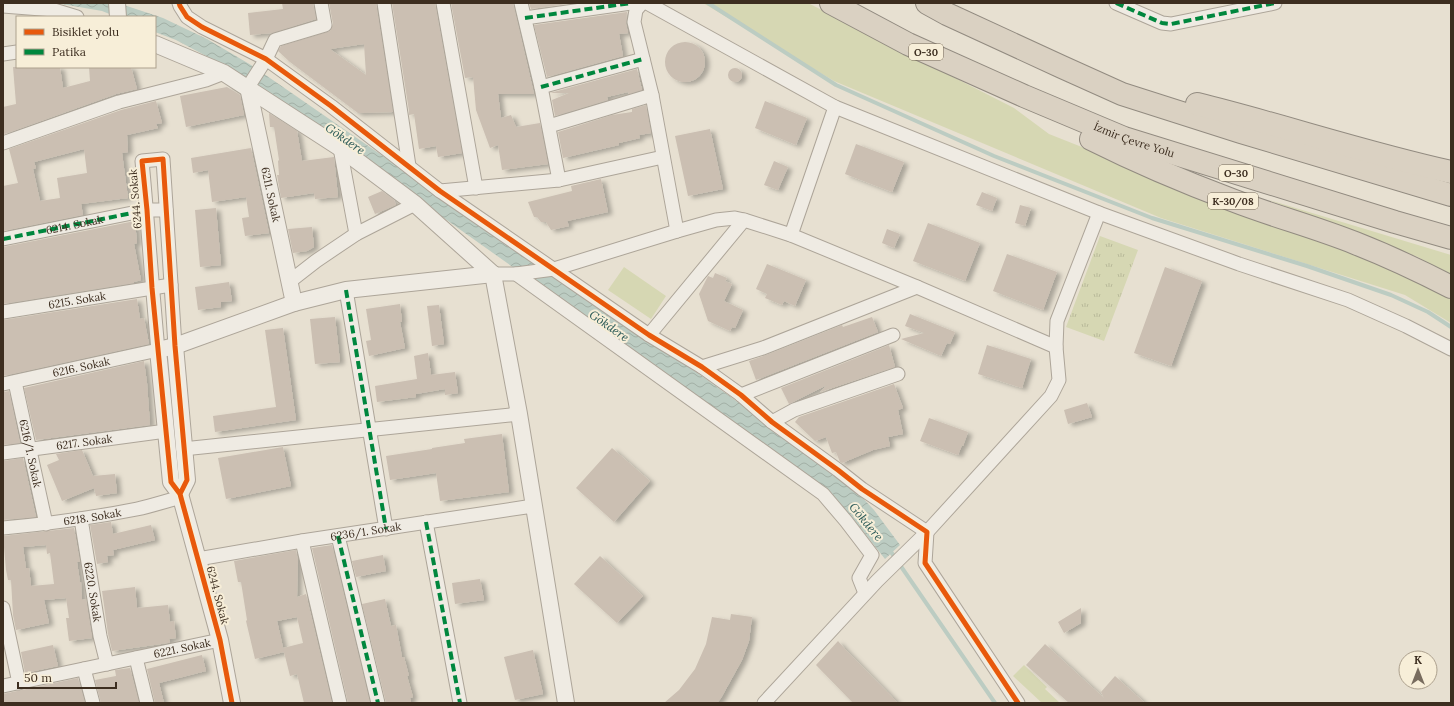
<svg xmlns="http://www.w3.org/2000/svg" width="1454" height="706" font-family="Lora,serif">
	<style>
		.green { fill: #d6d7b3 }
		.park { fill: url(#park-tufts) }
		.water { fill: url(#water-waves) }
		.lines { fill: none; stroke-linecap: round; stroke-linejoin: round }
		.stream { stroke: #bcccc2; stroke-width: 4 }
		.building { fill: #cbbfb2; fill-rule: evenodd; filter: url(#shadow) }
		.minor-casing { stroke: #ada599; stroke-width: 15 }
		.tertiary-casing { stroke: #ada599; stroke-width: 18 }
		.motorway-casing { stroke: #928b80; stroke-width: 24 }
		.minor { stroke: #efebe3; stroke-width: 13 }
		.tertiary { stroke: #efebe3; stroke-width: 16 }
		.motorway { stroke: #dad1c2; stroke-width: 22 }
		.quiet { stroke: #00873e; stroke-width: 4; stroke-dasharray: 8 4; stroke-linecap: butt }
		.cycleway-casing { stroke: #f7eed8; stroke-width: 8 }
		.cycleway { stroke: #e8590c; stroke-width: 5 }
		.labels { text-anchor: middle; stroke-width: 4; stroke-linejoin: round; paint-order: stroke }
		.shield { fill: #f7eed8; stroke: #756857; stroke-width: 1 }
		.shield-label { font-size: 10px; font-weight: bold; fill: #3d2e20 }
		.street-label { font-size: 11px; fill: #3d2e20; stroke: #f7eed8 }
		.water-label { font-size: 12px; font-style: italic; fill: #2f5d5a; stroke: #f7eed8 }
	</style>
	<defs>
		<pattern id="park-tufts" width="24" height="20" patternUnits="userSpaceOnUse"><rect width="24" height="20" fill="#d6d7b3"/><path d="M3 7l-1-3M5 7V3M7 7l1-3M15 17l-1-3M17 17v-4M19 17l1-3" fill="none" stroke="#b9b99a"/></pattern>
		<pattern id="water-waves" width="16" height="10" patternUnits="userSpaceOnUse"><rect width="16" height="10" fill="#bcccc2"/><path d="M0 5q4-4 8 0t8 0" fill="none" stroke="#a2b0a6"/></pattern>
		<filter id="shadow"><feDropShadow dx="4.5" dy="2.5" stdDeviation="2" flood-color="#0004"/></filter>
	</defs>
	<rect width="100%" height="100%" fill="#e7e0d1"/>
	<!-- green -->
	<path class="green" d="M703,3H808L1014,108L1049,134L1271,222L1346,245L1451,299V323L1405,295L1161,218L834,81Z
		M1269,200L1451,255V277L1418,257Z
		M624,267L666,296L651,319L608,290Z
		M1024,665L1047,687L1045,689L1060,703H1042L1013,676Z"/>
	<!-- park -->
	<path class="park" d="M1100,236L1138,250L1104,341L1066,327Z"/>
	<!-- water -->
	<path class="water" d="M56,3H118L163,18L207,39L251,65L699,374L847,481L874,510L900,545L885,559L855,521L825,489L244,76L176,40L155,32V17H117L102,11Z"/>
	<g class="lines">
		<!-- stream -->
		<path class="stream" d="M708,3L836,85L994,156L1152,218L1307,266L1391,295L1428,312L1451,327
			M889,549L995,703"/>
	</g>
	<!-- building -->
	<path class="building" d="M282,3H313L316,19L272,33L250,35L248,13L283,9Z
		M329,3H376L393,112L358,113L290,62L278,51L281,46L330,31L333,24ZM364,44L366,75L330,49Z
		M392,3H435L462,153L438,157L436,146L419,149L414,114L409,115V111Z
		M451,3H513L534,94H498L501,118L511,115L516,127L540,123L548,164L502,170L498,145L490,148L476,110L473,77L465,78Z
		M529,3H574L531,9Z
		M627,12L626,24L628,33L619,34L623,56L547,77L534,25Z
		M665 62a20 20 0 1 1 40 0a20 20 0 1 1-40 0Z
		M13,67H60L63,88L90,81L89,67H131L137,89L116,94L5,134L3,133V107L16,104Z
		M728 75a7 7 0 1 1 14 0a7 7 0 1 1-14 0Z
		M637,69L642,90L629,94L628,92L607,97L608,100L555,116L552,100L569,93H550Z
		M227,87L240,95L244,115L186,127L180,96Z
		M156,101L162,123L156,124L158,128L127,135L128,152L122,153L128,198L81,204L83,215L3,231V186L18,183L9,149L121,110ZM84,149L87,173L57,178L60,198L40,201L33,169L36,168L34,162Z
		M765,101L807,118L796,145L755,128Z
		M646,105L651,133L639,135L640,138L619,143V145L563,158L558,132L612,115L632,112V109Z
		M269,113L297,131L302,161L334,157L338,197L315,199L314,193L281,198L277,175H279L278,161L279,160L274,127H270Z
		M710,129L723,189L688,196L675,136Z
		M856,144L904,162L892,192L845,174Z
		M251,148L269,233L245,236L242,218L249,217L246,197L212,202L208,170L193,173L191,158Z
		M774,161L788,167L778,190L764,185Z
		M601,179L608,212L567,221L569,226L551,230L546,222H541L537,217H534L528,202L572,191L571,186Z
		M382,191L394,200L396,205L375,214L368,197Z
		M982,192L997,198L992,211L976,205Z
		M1020,205L1031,208L1025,226L1015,223Z
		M216,208L221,265L200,267L195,210Z
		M135,221L137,243L134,244L141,280L134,282V283L3,304V247Z
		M928,223L980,243L965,281L913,261Z
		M312,227L314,247L307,251L293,253L288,229Z
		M887,229L900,234L894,248L882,243Z
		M1007,254L1057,272L1043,310L993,291Z
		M767,264L806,280L795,306L784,301L782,305L765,298L767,294L756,289Z
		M1165,267L1202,281L1171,366L1134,353Z
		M715,273L727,278L725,281L732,284L724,301L743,310L735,328L732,327L730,331L708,321L699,294L708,276L713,278Z
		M229,282L232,301L221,302V307L198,310L195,287Z
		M137,299L140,319L144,318L149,344L3,376V320Z
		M400,304L402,322H400L405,348L369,356L366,341L371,340L366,309Z
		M439,305L444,344L432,346L427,306Z
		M910,314L955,332L950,344L947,343L941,356L901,339L924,333L905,326Z
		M335,317L340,362L315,364L310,319Z
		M872,317L878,332L756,380L749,361L766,355L842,325L843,327Z
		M283,328L296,420L215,432L213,416L276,407L265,330Z
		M889,345L895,367L820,392L827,385L789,404L781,388Z
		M987,345L1031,359L1022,388L978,374Z
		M428,353L431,375L455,372L458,393L445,395V389L416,394V397L377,402L375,386L417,379L414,356Z
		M144,361L147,383L150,425L36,440L24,388Z
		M894,384L903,408L898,410L903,434L888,437L890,446L873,450L842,463L840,462L836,452L832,453L826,437L815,441L795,422L799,417Z
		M9,391L20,443L3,445V392Z
		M1087,403L1092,417L1068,424L1064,410Z
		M929,418L968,432L963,446L962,445L958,455L920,441Z
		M502,434L509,492L440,501L436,473L390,480L386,456L432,449V448L465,443L464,439Z
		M283,447L291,486L226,499L218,458Z
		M612,448L650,481L614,522L576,488Z
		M82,450L93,476L115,474L117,493L96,496L94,488L62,501L47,465L59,460L56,454Z
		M23,458L36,517L3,520V461Z
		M111,522L113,534L151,525L155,540L113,550L114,555L107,556L108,562L97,564L90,525Z
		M74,528L80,562H77L80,582H81L82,600L86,599L92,638L69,641L66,618H69L66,598L44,600L49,623L16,630L13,615L11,580H8L6,570L3,536ZM46,545L47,554L50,553L54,584L31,586L29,568H26L23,547Z
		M332,545L370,703H348L312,548Z
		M296,550L298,561L297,597L306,594L332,703H304L297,674L290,676L283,648L303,643L297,617L277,621L284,652L255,659L246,621L247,620L241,582H238L234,561Z
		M383,555L386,571L356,577L352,561Z
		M600,556L643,596L617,623L574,584Z
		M480,579L484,600L455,604L452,583Z
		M135,587L137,608L168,605L170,622L174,621L176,638L169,639L170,642L168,643L112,651L108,634L102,591Z
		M385,599L391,626L396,625L402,657H404L409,676H407L413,697L410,698L411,703H386L362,604Z
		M1081,608V623L1064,633L1058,622Z
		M731,614L752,617L749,641L742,660L721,698L717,703H664L679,690L695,669L706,644L712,617L730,620Z
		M838,641L845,649L898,703H853L816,665Z
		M1045,644L1104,698L1101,692L1115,676L1145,703H1069L1026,665Z
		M53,645L58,666L25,673L21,652Z
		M533,650L543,694L515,700L504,657Z
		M202,655L206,671L159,683L164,703H155L147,669Z
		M130,668L139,703H101L95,680L116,676L115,670Z
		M78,678L85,703H3V694Z"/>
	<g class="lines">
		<defs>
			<g id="minor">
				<path d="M179,3L180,6L187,17L202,27L266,59L331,106L440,191L649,335L702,367L741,395L772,422L838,470L862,489L927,532L925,563L1018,703"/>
				<path d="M384,3L409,166"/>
				<path d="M443,3L476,188"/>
				<path d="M521,3L541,87L559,180"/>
				<path d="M642,3L636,10L634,22L652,95L677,231"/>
				<path d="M647,3L835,107L1099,213L1239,264L1348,300L1406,326L1451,349"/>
				<path d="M1116,3L1162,23L1171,24L1275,3"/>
				<path d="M3,6L54,10L77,17"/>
				<path d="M525,18L631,3"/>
				<path d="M3,54L17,52"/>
				<path d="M248,87L266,59L275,40L325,25L321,3"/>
				<path d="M541,87L643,59"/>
				<path d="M549,126L652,95"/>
				<path d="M3,143L119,102L206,80L224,73"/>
				<path d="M340,148L356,234"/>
				<path d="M440,191L559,180L663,157"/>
				<path d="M791,235L835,107"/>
				<path d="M3,239L147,210H166"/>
				<path d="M493,274H516L823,494L846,521L872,555L859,578L865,593"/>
				<path d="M516,274L554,269L677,231L716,220L735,218L744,220L791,235L917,287L1056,347"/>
				<path d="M289,282L316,261L356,234L415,204"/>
				<path d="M346,290L386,529"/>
				<path id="s1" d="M3,312L171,285"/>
				<path d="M649,335L744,220"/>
				<path d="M702,367L763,348L917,287"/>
				<path id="s2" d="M15,382L46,524"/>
				<path id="s3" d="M3,384L158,350C152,287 148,224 142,161L163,159L175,346"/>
				<path d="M741,395L893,335"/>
				<path d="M772,422L794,410L898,374"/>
				<path d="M183,449L519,414"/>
				<path id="s4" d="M3,453L166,431"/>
				<path id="s5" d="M81,519L100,636L107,664"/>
				<path d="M426,522L460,703"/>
				<path id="s6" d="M3,528C48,524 92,518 137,509C151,506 166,501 181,497"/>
				<path d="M338,536L378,703"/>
				<path d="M302,541L340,703"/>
				<path id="s7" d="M198,559L302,541L533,506"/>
				<path d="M3,608L19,683"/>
				<path d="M136,658L147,703"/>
				<path d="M84,669L93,703"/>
				<path id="s8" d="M3,686L220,640"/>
				<path d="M764,703L877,581L927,532L1051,396L1059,380L1056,347L1057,321L1099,213"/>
			</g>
			<g id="tertiary">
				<path d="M117,3L118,17"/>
				<path d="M155,44L224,73L340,148L415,204L493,274L519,414L566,703"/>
				<path id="s9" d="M248,87L294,303"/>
				<path d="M175,346L187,480L180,494"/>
				<path d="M232,703L220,640L180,494L171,482L158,350L175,346L294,303L346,290L493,274"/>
			</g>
			<g id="motorway">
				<path id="s10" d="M831,3L908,44L1024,96L1124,138L1395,222L1451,238"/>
				<path d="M927,3L947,14L1062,67L1122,94L1241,132L1451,195"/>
				<path d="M1197,104C1282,125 1365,153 1451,172"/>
				<path d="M1091,139C1137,162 1184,182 1232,200C1273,216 1315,227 1355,243C1388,256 1420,271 1451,287"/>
			</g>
		</defs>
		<!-- minor casing -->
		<use href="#minor" class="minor-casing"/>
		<!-- tertiary casing -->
		<use href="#tertiary" class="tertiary-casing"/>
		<!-- motorway casing -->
		<use href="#motorway" class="motorway-casing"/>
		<!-- minor -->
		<use href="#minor" class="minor"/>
		<!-- tertiary -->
		<use href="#tertiary" class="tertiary"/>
		<!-- motorway -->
		<use href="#motorway" class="motorway"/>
		<!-- quiet -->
		<g class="quiet">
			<path d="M1116,3L1162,23L1171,24L1275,3"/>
			<path d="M525,18L631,3"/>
			<path d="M541,87L643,59"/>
			<path id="s11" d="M3,239L147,210"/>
			<path d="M346,290L386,529"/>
			<path d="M426,522L460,703"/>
			<path d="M338,536L378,703"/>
		</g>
		<defs>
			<path id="cycleway" d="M179,3L180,6L187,17L202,27L266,59L331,106L440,191L649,335L702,367L741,395L772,422L838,470L862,489L927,532L925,563L1018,703
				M180,494L187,480L175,346L163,159L142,161L147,210L152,288L171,482L180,494L220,640L232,703"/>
		</defs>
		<!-- cycleway casing -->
		<use href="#cycleway" class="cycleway-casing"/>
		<!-- cycleway -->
		<use href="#cycleway" class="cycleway"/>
	</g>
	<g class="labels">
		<!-- shield labels -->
		<g class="shield">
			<rect x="909" y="44" width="34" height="16" rx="3"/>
			<rect x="1219" y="165" width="34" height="16" rx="3"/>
			<rect x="1208" y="193" width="50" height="16" rx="3"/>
		</g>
		<g class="shield-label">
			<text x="926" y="56">O-30</text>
			<text x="1236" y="177">O-30</text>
			<text x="1233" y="205">K-30/08</text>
		</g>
		<!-- street labels -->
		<g class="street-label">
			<text dy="4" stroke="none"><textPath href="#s10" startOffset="333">İzmir Çevre Yolu</textPath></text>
			<text dy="4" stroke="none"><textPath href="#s9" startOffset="110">6211. Sokak</textPath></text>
			<text transform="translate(135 199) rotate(-95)" y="4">6244. Sokak</text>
			<text dy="4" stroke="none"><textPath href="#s11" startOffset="73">6214. Sokak</textPath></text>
			<text dy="4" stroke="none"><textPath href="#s1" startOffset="75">6215. Sokak</textPath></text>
			<text dy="4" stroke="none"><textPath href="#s3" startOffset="80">6216. Sokak</textPath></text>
			<text dy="4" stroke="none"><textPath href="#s4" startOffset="82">6217. Sokak</textPath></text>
			<text dy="4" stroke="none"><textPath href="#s2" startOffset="73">6216/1. Sokak</textPath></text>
			<text dy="4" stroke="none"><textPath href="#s6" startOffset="90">6218. Sokak</textPath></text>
			<text dy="4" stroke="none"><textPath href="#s7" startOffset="170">6236/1. Sokak</textPath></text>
			<text dy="4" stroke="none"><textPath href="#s5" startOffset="74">6220. Sokak</textPath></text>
			<text transform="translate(218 595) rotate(75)" y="4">6244. Sokak</text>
			<text dy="4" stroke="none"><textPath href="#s8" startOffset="183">6221. Sokak</textPath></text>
		</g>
		<!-- water labels -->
		<g class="water-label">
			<text transform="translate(345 139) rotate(35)" y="4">Gökdere</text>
			<text transform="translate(609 326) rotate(35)" y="4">Gökdere</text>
			<text transform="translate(866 522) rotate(50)" y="4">Gökdere</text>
		</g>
	</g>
	<!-- border -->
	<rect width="1454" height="706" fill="none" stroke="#3d2e20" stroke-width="8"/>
	<!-- legend -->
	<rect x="16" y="16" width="140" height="52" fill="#f7eed8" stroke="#ada18e"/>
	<rect x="24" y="29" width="20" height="6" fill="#e8590c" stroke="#ada18e"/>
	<text x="52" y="36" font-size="12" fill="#3d2e20">Bisiklet yolu</text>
	<rect x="24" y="49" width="20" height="6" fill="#00873e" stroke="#ada18e"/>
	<text x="52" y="56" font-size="12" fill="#3d2e20">Patika</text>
	<!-- north arrow -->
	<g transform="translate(1418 670)"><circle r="19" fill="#f7eed8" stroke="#ada18e"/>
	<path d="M0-3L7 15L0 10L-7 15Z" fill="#786c5e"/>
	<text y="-6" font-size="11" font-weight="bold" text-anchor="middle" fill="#3d2e20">K</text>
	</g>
	<!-- scale -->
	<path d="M18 682v6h98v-6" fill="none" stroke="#3d2e20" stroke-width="2"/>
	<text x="24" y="682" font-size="12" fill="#3d2e20" stroke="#f7eed8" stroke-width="3" paint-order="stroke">50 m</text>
</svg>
